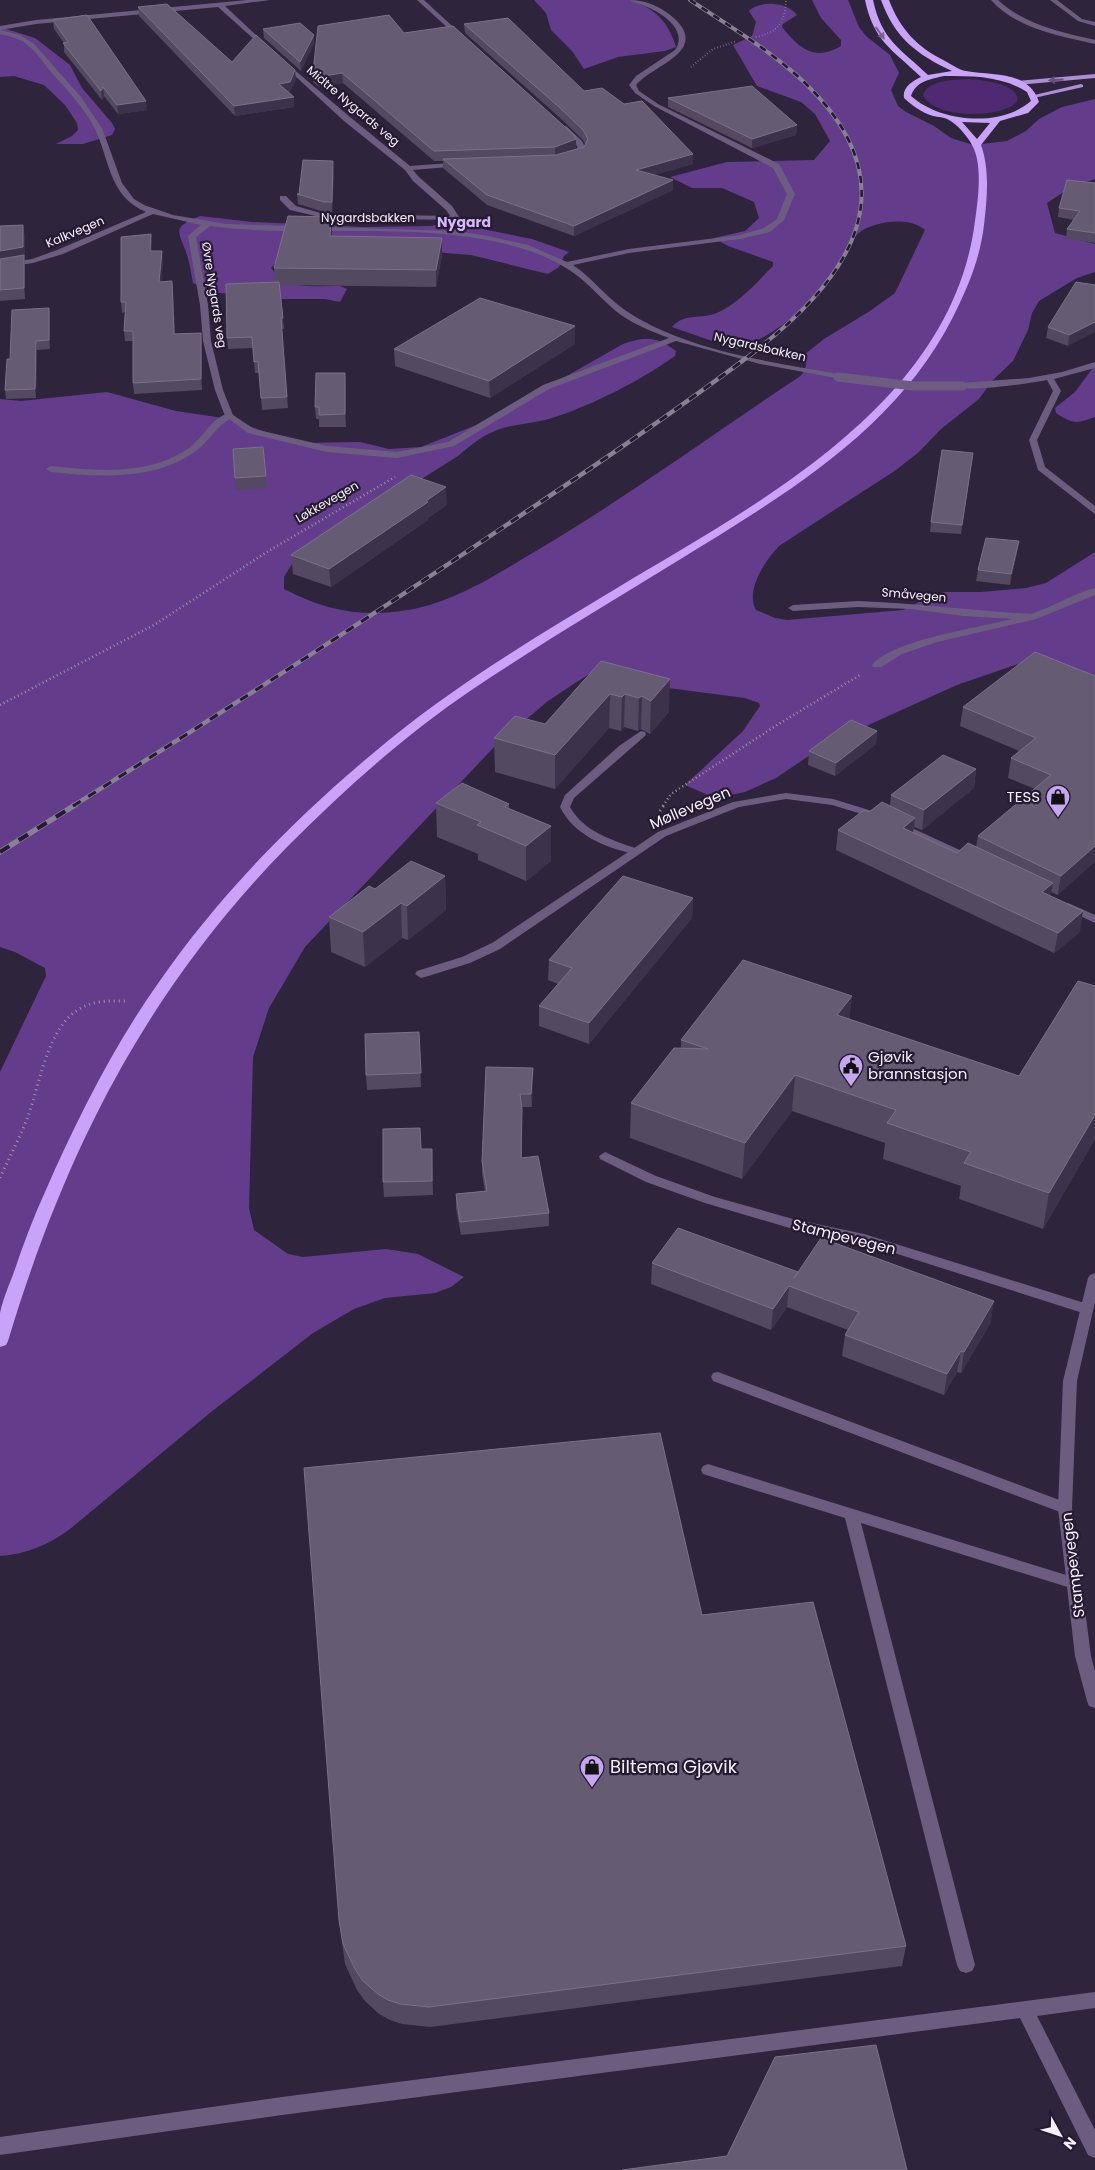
<svg xmlns="http://www.w3.org/2000/svg" width="1095" height="2170" font-family="Poppins,sans-serif">
	<style>
		.green { fill: #4f2a73 }
		.forest { fill: #633d8c }
		.lines { fill: none; stroke-linecap: round; stroke-linejoin: round }
		.path-far2 { stroke: #9c95a5; stroke-width: 2; stroke-dasharray: 0.5 2.5; stroke-linecap: butt }
		.path-far1 { stroke: #9c95a5; stroke-width: 2.5; stroke-dasharray: 1 3; stroke-linecap: butt }
		.path { stroke: #9c95a5; stroke-width: 3; stroke-dasharray: 1 4; stroke-linecap: butt }
		.lane { fill: #6c5d80; fill-rule: evenodd }
		.street { fill: #6c5d80; fill-rule: evenodd }
		.primary { fill: #af8ed7; fill-rule: evenodd }
		.highway { fill: #c9a2f9; fill-rule: evenodd }
		.rail-far2-casing { stroke: #898193; stroke-width: 4 }
		.rail-far1-casing { stroke: #898193; stroke-width: 4.5 }
		.rail-casing { stroke: #898193; stroke-width: 5.5 }
		.rail-far2 { stroke: #251a31; stroke-width: 2.5; stroke-dasharray: 7; stroke-linecap: butt }
		.rail-far1 { stroke: #251a31; stroke-width: 3; stroke-dasharray: 9; stroke-linecap: butt }
		.rail { stroke: #251a31; stroke-width: 4; stroke-dasharray: 11; stroke-linecap: butt }
		.street-bridge { stroke: #6c5d80; stroke-width: 9 }
		.wall { fill: #534961 }
		.shaded-wall { fill: #3d324b }
		.building { fill: #655b72; stroke: #7c7287 }
		.oneway { fill: #775e95 }
		.oneway2 { fill: #634e7c }
		.labels { text-anchor: middle; stroke-width: 4.5; stroke-linejoin: round; paint-order: stroke }
		.far-street-label { font-size: 12px; fill: #f6f1fd; stroke: #251a31 }
		.far-neighbourhood-label { font-size: 14px; font-weight: bold; fill: #d6b8fd; stroke: #251a31 }
		.poi-label { font-size: 15px; fill: #f6f1fd; stroke: #251a31; text-anchor: end }
		.street-label { font-size: 15px; fill: #f6f1fd; stroke: #251a31 }
		.near-poi-label { font-size: 18px; fill: #f6f1fd; stroke: #251a31; text-anchor: start }
	</style>
	<rect width="100%" height="100%" fill="#2e243b"/>
	<!-- green -->
	<path class="green" d="M969,79C982,80 1022,84 1017,102C1000,119 934,119 923,95C928,79 955,80 969,79Z"/>
	<!-- forest -->
	<path class="forest" d="M534,0H629C655,8 668,21 676,47L665,51L618,57L584,69L572,51L551,30L546,13Z
		M812,0H848L859,27L866,36L890,55L899,73L891,90L898,106L906,112L934,126L951,138L973,145L1007,141L1026,131L1039,119L1062,107L1095,99V179L1070,188L1047,203L1055,233L1095,244V272L1077,278L1039,301L1032,313L1028,330L1013,361L992,381L979,399L941,429L919,452L896,470L779,546C765,561 745,590 756,610L775,618L787,620L903,610L935,594L945,592H981L1026,588L1046,583L1095,552V683L1027,661L957,685L844,736L825,745L776,778L745,792L721,797L708,795L685,785L743,731L760,706L759,703L745,698L668,688L600,670L589,674L548,701L496,745L305,947L269,1008L253,1057L249,1208L254,1230L288,1254L303,1257L386,1249L418,1254L464,1277L451,1287L435,1293L385,1298L354,1309L313,1333L211,1412L70,1529C48,1545 27,1554 0,1556V1072L46,976L45,968L15,952L0,947V399L21,401L107,392L176,411L230,419L296,443L360,442L389,449L421,447L489,420L623,344C645,336 656,336 676,351L675,356C641,380 595,404 555,417C536,424 514,423 495,431C481,436 469,447 458,456L295,559L284,577V589C324,610 362,618 408,610C458,601 498,573 541,548C630,495 713,434 799,377C807,370 807,364 804,355L824,339L870,311L895,293L925,230C910,216 875,221 860,232C849,240 847,253 839,263C830,277 820,291 809,303C796,317 754,347 735,349L672,327C684,312 704,320 719,312C741,301 756,283 773,266V262L728,246L714,238L745,231L759,218L754,202L722,188H692L670,177L727,162L814,160L830,141L815,114L801,102L757,86L733,45L752,36L756,22L749,11C760,0 787,2 797,15L783,24L782,27C799,48 814,62 841,46V40L821,18Z
		M0,27L35,38L70,65L82,88L112,123L115,129L112,135L83,144H56L72,136L78,130L77,123L65,105L44,85L14,76L0,77Z
		M200,216L252,222L364,227L431,226L448,222L532,239L569,252L564,256L559,267L548,274L471,255L384,248L278,260L271,268C290,292 313,285 340,286L347,289L340,302L325,299H275L212,292L193,283C191,274 190,264 187,255C179,231 170,228 200,216Z
		M1095,365V417C1076,424 1073,424 1056,413L1055,408L1075,392Z"/>
	<g class="lines">
		<!-- path-far2 -->
		<path class="path-far2" d="M756,37C778,32 785,23 786,0
			M691,67L713,49L737,41"/>
		<!-- path-far1 -->
		<path class="path-far1" d="M0,705L154,625L270,550L395,477
			M663,806L671,794L777,725L860,675"/>
		<!-- path -->
		<path class="path" d="M660,811L664,805
			M0,1178C9,1158 19,1139 27,1119C40,1085 47,1026 81,1008C95,1000 111,1001 126,1001"/>
		<!-- lane -->
		<path class="lane" d="M1050,0H1057L1082,19L1095,22V26L1078,21Z
			M280,196H286L296,206L324,214L456,216L460,218L456,220L324,218L290,210L280,200Z
			M229,413L232,414V418C216,425 210,441 196,451C154,481 99,477 51,472L46,469L51,466C98,471 148,476 189,448C204,437 210,419 229,413Z
			M858,601C917,603 974,611 1033,614L1038,617L1033,620L964,616L911,609L858,607L793,611L788,608L793,605Z
			M641,731L645,732L646,734L645,736L574,798L570,807C584,832 612,840 638,849L640,851L638,853L634,854C604,847 574,835 560,807L565,795L619,746Z
			M605,1152L656,1176L715,1197L793,1219L864,1234L1091,1305L1093,1309L1091,1313L1086,1314L863,1243L793,1229L705,1203L646,1182L600,1159L599,1156Z
			M718,1372L1070,1504L1072,1508L1070,1512L1065,1514L1060,1512L713,1381L711,1377L713,1373Z
			M708,1464L1079,1579L1082,1583L1079,1587L1074,1589L861,1523L975,1965L972,1971L966,1973L960,1971L957,1965L845,1518L703,1474L701,1470L703,1466Z
			M1095,1992V2008L1037,2016L1095,2130V2158L1088,2155L1020,2018L282,2115L0,2155V2137L282,2097Z"/>
		<!-- street -->
		<path class="street" d="M247,0H270L225,6L269,47V49H265L218,7L36,24L0,30V26L36,20Z
			M417,0H424L463,36V38H459Z
			M629,0C646,0 662,7 675,19C709,52 652,65 636,85L639,91L658,104L779,164L795,194L784,220L770,232L740,239L629,253L573,265C594,279 609,301 631,314C690,351 771,362 838,374L842,377L841,379L760,364L676,341L549,389L454,446L397,458L327,452L248,433L225,416L215,390L203,341L200,305L188,236L201,225L153,214L63,254L33,263L0,268V264L32,259L57,250L146,212C108,196 110,159 94,127C83,106 66,89 51,72C43,62 36,51 25,43C18,38 9,36 0,34V30L20,35L34,44L80,96L102,128L122,183L134,199L144,205L173,215L226,224L455,231L457,226L446,210L413,181L405,170L344,121L282,64V62L284,61L350,117L410,166L463,162V166H460L413,170L419,177L452,206L465,226L462,232L488,236L528,245L567,262L629,249L740,235L764,228L777,219L787,194L773,168L654,106L635,93L629,85L636,76L675,50C688,31 664,14 647,7C641,4 634,3 629,0ZM210,226C315,240 431,217 533,252C549,258 565,266 579,277C594,289 606,304 621,315C635,325 653,332 669,338L543,385L448,442L397,452L327,446L254,429L233,415L223,390L211,341L208,305L196,237Z
			M991,0H998C1025,25 1060,32 1095,40V44C1059,36 1017,29 991,0Z
			M560,126H566L582,141L586,149L583,155L568,159V155L578,149L576,144L560,130Z
			M1095,362V368L1054,379L1061,391L1037,440L1045,467L1095,506V514L1038,470L1029,440L1053,391L1047,380C1032,383 967,393 958,386L962,383L1029,378L1062,372Z
			M1095,588V595L1036,619L937,642L902,654L881,667H873L872,665C897,637 989,627 1028,615C1051,608 1072,594 1095,588Z
			M786,793L833,799L882,814L884,816L878,819L832,805L786,799L739,807L666,836L500,949L470,963L425,977L421,978L415,974L417,971L462,957L492,943L658,832L733,802Z
			M899,822L977,858L979,860L973,863L969,862L895,827L893,825Z
			M1068,903L1095,915V923L1064,908L1062,906Z
			M1095,1273V1302L1077,1381L1072,1508L1091,1656L1095,1671V1708L1089,1706L1087,1701L1075,1656L1058,1508L1063,1381L1088,1278L1090,1275Z"/>
		<!-- primary -->
		<path class="primary" d="M1095,74V78L1017,85L1014,83L1017,81Z
			M1081,84L1083,85V87L1034,98L1030,96Z"/>
		<!-- highway -->
		<path class="highway" d="M865,0H873C882,41 900,48 928,75L952,71C916,54 895,38 881,0H889C900,29 917,47 945,61C951,64 959,70 966,71C993,76 1028,70 1039,102L1028,113L1000,121L981,145C990,170 987,199 984,225C980,259 968,287 953,317C896,430 783,496 679,560C609,603 540,644 473,689C406,734 345,789 288,846C147,990 66,1149 8,1341L6,1345L0,1347C0,1336 0,1324 0,1313C3,1299 9,1285 14,1272C23,1245 33,1218 45,1192C77,1119 113,1047 159,982C222,891 303,810 389,740C460,682 539,635 617,588C758,503 952,404 975,221C978,200 983,164 972,145C968,137 957,124 949,120C944,117 938,117 933,116C921,112 913,106 904,98C902,88 912,81 921,77C892,49 874,42 865,0ZM944,76C974,76 1002,76 1027,92L1031,101C1000,128 940,122 911,96C916,81 931,79 944,76ZM962,122L990,123L977,139Z"/>
		<defs>
			<path id="rail-far2" d="M690,0C729,26 770,50 804,82C911,184 854,275 755,351"/>
			<path id="rail-far1" d="M73,806C215,717 357,626 496,532C584,473 672,414 757,350"/>
			<path id="rail" d="M0,852L75,805"/>
		</defs>
		<!-- rail-far2 casing -->
		<use href="#rail-far2" class="rail-far2-casing"/>
		<!-- rail-far1 casing -->
		<use href="#rail-far1" class="rail-far1-casing"/>
		<!-- rail casing -->
		<use href="#rail" class="rail-casing"/>
		<!-- rail-far2 -->
		<use href="#rail-far2" class="rail-far2"/>
		<!-- rail-far1 -->
		<use href="#rail-far1" class="rail-far1"/>
		<!-- rail -->
		<use href="#rail" class="rail"/>
		<!-- street-bridge -->
		<path class="street-bridge" d="M838,377L913,386H962"/>
	</g>
	<!-- wall -->
	<path class="wall" d="M138,7L232,62L296,80L290,91L288,92L294,107L235,116L139,16Z
		M53,20L147,110L118,114L104,96L102,100L64,52V43L54,29Z
		M464,24L584,91L693,164L653,175L673,190L574,236L487,205L443,168V161H434L343,83L319,87L313,82V72L404,33L576,139V149L584,147L585,144L583,140L559,117L465,33Z
		M263,29L314,43L301,71L264,38Z
		M668,98L797,125L796,135L752,148L668,107Z
		M334,172L332,212H324L298,204L297,194H299Z
		M1095,183V243L1066,238L1067,229L1074,220L1058,217L1059,208Z
		M0,226L25,236V258H24L25,266V299L0,301Z
		M332,233V236L442,238V255L436,287L279,285L284,329H282L288,408L262,410L259,373H255L253,348L228,349L227,338L275,282L274,268Z
		M151,234L152,245V251L163,261L161,282L173,291L175,334L202,344V390L134,394L133,383V341H125L124,331L125,312L122,313L121,302Z
		M1095,285L1068,346L1046,338L1048,327Z
		M49,308L50,316V349L37,350L36,398L6,399L5,390L10,359Z
		M575,326V344L490,398L395,366L394,349Z
		M346,385V427H319V419H316L315,407Z
		M263,447L267,488L236,490L235,478Z
		M973,453L961,534L930,532L931,522Z
		M447,505L428,518V520L331,587L293,574L291,555Z
		M1019,541L1017,552L1010,585L976,581L978,570Z
		M601,661L669,712L650,734L641,729L638,731L624,727L621,731L609,728L555,789L495,772L494,738L545,724Z
		M1095,676L1058,895L1051,892L1050,896L1080,932L1054,953L836,850L838,830L869,812L890,806L891,795L976,769L974,788L922,830L914,827L913,833L957,853L976,847L978,836L1035,789L1008,778L1011,758L1019,751L960,726L963,707Z
		M877,731L876,744L835,776L808,765L809,751Z
		M436,803L509,804V809L551,826V861L526,881L478,860V854L437,837Z
		M445,876L446,910L408,940L402,938L365,967L331,952L329,917L375,889Z
		M693,898L692,918L589,1044L539,1026V1006L558,984L548,980L549,960Z
		M1095,986V1139L1043,1229L959,1199L961,1186L883,1159L885,1143L792,1111L742,1179L630,1138L631,1103L681,1048V1040L850,1020L1019,1076Z
		M419,1032L421,1087L367,1090L366,1075Z
		M533,1068L532,1107H522V1158L549,1213V1226L461,1235L456,1208V1194L485,1191L482,1174V1161Z
		M421,1149H432L433,1195L384,1197L383,1182Z
		M652,1263L798,1272L991,1322L961,1373L957,1372L944,1395L842,1356L845,1335L848,1330L787,1307L771,1330L651,1284Z
		M702,1615L906,1946L902,1966L430,2027L402,2024L390,2020L379,2014L365,2001L357,1990L345,1964L339,1920Z"/>
	<!-- shaded-wall -->
	<path class="shaded-wall" d="M314,35V43L301,71L300,62Z
		M295,70L296,80L290,91L279,93V84Z
		M342,73L343,83L319,87L318,77Z
		M103,87L104,96L102,100L101,91Z
		M294,97V107L235,116L234,106Z
		M146,101L147,110L118,114L117,105Z
		M797,125L796,135L752,148V139Z
		M576,139V149L555,157V147Z
		M693,154V164L635,180L636,170Z
		M333,161L334,172L332,212V202Z
		M673,180V190L574,236V226Z
		M331,217L332,233L331,253L330,236Z
		M23,225L25,236V258H24L25,266V299L24,288L0,262V251Z
		M151,234L152,245L151,262L150,251Z
		M442,238V255L436,287V270Z
		M162,251L163,261L160,292L159,282Z
		M172,281L173,291L175,345L174,334Z
		M49,308L50,316V349L49,340Z
		M1095,322V332L1068,346L1069,335Z
		M575,326V344L490,398L489,381Z
		M201,333L202,344V390L201,379Z
		M36,341L37,350L36,398L35,389Z
		M345,373L346,385V427L345,414Z
		M446,487L447,505L428,518V520L331,587L329,569Z
		M1019,541L1017,552L1010,585L1011,574Z
		M670,679L669,712L650,734L651,701Z
		M610,694L609,728L555,789V755Z
		M625,694L624,727L621,731L622,697Z
		M642,696L641,729L638,731L639,698Z
		M877,731L876,744L835,776L836,763Z
		M976,769L974,788L922,830L924,810Z
		M915,818L912,838L903,828Z
		M551,826V861L526,881V846Z
		M1095,846V862L1058,895L1061,876Z
		M445,876L446,910L408,940L407,906Z
		M1053,883L1049,903L1042,892Z
		M693,898L692,918L589,1044V1023Z
		M401,903L402,938L365,967L363,932Z
		M1083,911L1080,932L1054,953L1058,933Z
		M852,996L848,1031L837,1015Z
		M533,1068V1081L532,1107L531,1094Z
		M795,1075L792,1111L742,1179L745,1143Z
		M1095,1115V1139L1043,1229L1049,1193Z
		M789,1286L787,1307L771,1330L773,1309Z
		M994,1301L991,1322L961,1373L964,1352Z
		M961,1351L957,1372L944,1395L947,1374Z"/>
	<!-- building -->
	<path class="building" d="M167,4L232,62L256,35L295,70L290,82L279,84L294,97L234,106L138,7Z
		M87,15L146,101L117,105L103,87L101,91L63,43L68,42L53,20Z
		M389,15L404,33L453,26L574,135L576,139L555,147L434,151L342,73L318,77L313,72L318,26Z
		M508,18L584,91L602,88L624,104L642,101L693,154L636,170L673,180L574,226L487,195L443,159L556,155L584,147L588,139L583,130L559,107L464,24Z
		M300,23L314,35L300,62L263,29Z
		M752,86L797,125L752,139L668,98Z
		M303,160L333,161L332,202H324L297,194H299Z
		M1067,180L1095,183V233L1067,229L1080,211L1059,208Z
		M288,216L331,217L330,236L442,238L436,270L274,268Z
		M23,225V247L0,251V226Z
		M151,234L150,251H162L159,282L172,281L174,334L201,333V379L133,383V331H124L126,302H121V237Z
		M24,255V288L0,290V259Z
		M279,282L283,318H281L287,397L261,398L258,361L254,362L252,337L227,338L226,284Z
		M1076,282L1095,285V322L1069,335L1048,327Z
		M480,298L575,326L489,381L394,349Z
		M49,308V340L36,341L35,389L5,390L7,359H10L12,310Z
		M316,373H345V414L319,415V407H315Z
		M263,447L266,476L235,478L233,449Z
		M942,450L973,453L962,525L931,522Z
		M411,475L446,487L426,501L428,502L329,569L291,555Z
		M986,538L1019,541L1011,574L978,570Z
		M1035,652L1095,676V846L1061,876L978,836L1051,775L1011,758L1036,738L963,707Z
		M601,661L670,679L651,701L642,696L639,698L625,694L622,697L610,694L555,755L494,738L515,716L545,724Z
		M851,720L877,731L836,763L809,751Z
		M943,755L976,769L924,810L891,795Z
		M462,783L509,804L505,807L551,826L526,846L477,825L481,822L436,803Z
		M882,802L915,818L903,828L957,853L968,843L1053,883L1042,892L1083,911L1058,933L838,830L864,810L869,812Z
		M411,861L445,876L407,906L401,903L363,932L329,917L369,886L375,889Z
		M623,876L693,898L589,1023L539,1006L572,968L549,960Z
		M743,960L852,996L837,1015L1019,1076L1078,981L1095,986V1115L1049,1193L964,1163L971,1152L887,1123L896,1110L795,1075L745,1143L631,1103L674,1048L708,1049L681,1040Z
		M419,1032L421,1073L366,1075L365,1034Z
		M486,1067L533,1068L531,1094H520L522,1109L521,1158L538,1156L549,1213L460,1222L456,1194L487,1191L482,1161Z
		M420,1128L421,1149H432V1181L383,1182V1129Z
		M678,1228L798,1272L794,1278L821,1238L994,1301L964,1352L961,1351L947,1374L845,1335L859,1312L789,1286L773,1309L652,1263Z
		M660,1433L702,1615L813,1602L906,1946L429,2007L400,2004L388,2000L378,1994L363,1981L355,1969L343,1944L339,1920L304,1468Z
		M876,2045L907,2170H622L727,2156L775,2057Z"/>
	<!-- one-way arrows -->
	<defs><path id="oneway-solid" d="M-6-.8H1V-3.2L6.5 0L1 3.2V.8H-6Z" transform="scale(1.25)"/></defs>
	<use class="oneway" href="#oneway-solid" transform="translate(880 33) rotate(55)"/>
	<use class="oneway2" href="#oneway-solid" transform="translate(1056 80) rotate(176)"/>
	<!-- icons -->
	<defs>
		<symbol id="shop-pin" viewBox="-11 -11 22 30"><path d="M0 17L-7.5 6A9.5 9.5 0 1 1 7.5 6Z" fill="#c6a6f0" stroke="#251a31"/><path d="M-5-2.5h2.3a2.7 3.5 0 0 1 5.4 0H5L5.5 6h-11ZM-1.5-2.5h3a1.5 2.3 0 0 0-3 0Z" fill="#111"/></symbol>
		<symbol id="civic-pin" viewBox="-11 -11 22 30"><path d="M0 17L-7.5 6A9.5 9.5 0 1 1 7.5 6Z" fill="#c6a6f0" stroke="#251a31"/><path d="M-.6-6.5H3V-4.5H.6V-3L4-1V1h2V6H-6V1h2V-1L-.6-3ZM-1.2 2.5V6h2.4V2.5Z" fill="#111"/></symbol>
	</defs>
	<g fill-rule="evenodd">
		<use href="#shop-pin" x="1044" y="783" width="28" height="38"/>
		<use href="#civic-pin" x="837" y="1052" width="28" height="38"/>
		<use href="#shop-pin" x="578" y="1753" width="28" height="38"/>
	</g>
	<g class="labels">
		<!-- far-street labels -->
		<g class="far-street-label">
			<text transform="translate(353 106) rotate(40)" y="4">Midtre Nygards veg</text>
			<text x="368" y="222">Nygardsbakken</text>
			<text transform="translate(75 232) rotate(-23)" y="4">Kalkvegen</text>
			<text transform="translate(214 295) rotate(81)" y="4">Øvre Nygards veg</text>
			<text transform="translate(760 347) rotate(13)" y="4">Nygardsbakken</text>
			<text transform="translate(327 502) rotate(-30)" y="4">Løkkevegen</text>
			<text transform="translate(914 595) rotate(5)" y="4">Småvegen</text>
		</g>
		<!-- far-neighbourhood labels -->
		<g class="far-neighbourhood-label">
			<text x="464" y="227">Nygard</text>
		</g>
		<!-- poi labels -->
		<g class="poi-label">
			<text x="1040" y="802">TESS</text>
			<text x="868" y="1062" text-anchor="start">Gjøvik<tspan x="868" dy="17">brannstasjon</tspan></text>
		</g>
		<!-- street labels -->
		<g class="street-label">
			<text transform="translate(690 808) rotate(-23)" y="5">Møllevegen</text>
			<text transform="translate(844 1237) rotate(14)" y="5">Stampevegen</text>
			<text transform="translate(1073 1565) rotate(-97)" y="5">Stampevegen</text>
		</g>
		<!-- near-poi labels -->
		<g class="near-poi-label">
			<text x="610" y="1773">Biltema Gjøvik</text>
		</g>
	</g>
	<!-- north arrow -->
	<g transform="translate(1060 2135) rotate(130)" stroke="#251a31" stroke-width="4" paint-order="stroke">
	<path d="M0-4L9 19L0 12L-9 19Z" fill="#f6f1fd"/>
	<text y="-8" font-size="14" font-weight="bold" text-anchor="middle" fill="#f6f1fd">N</text>
	</g>
</svg>
